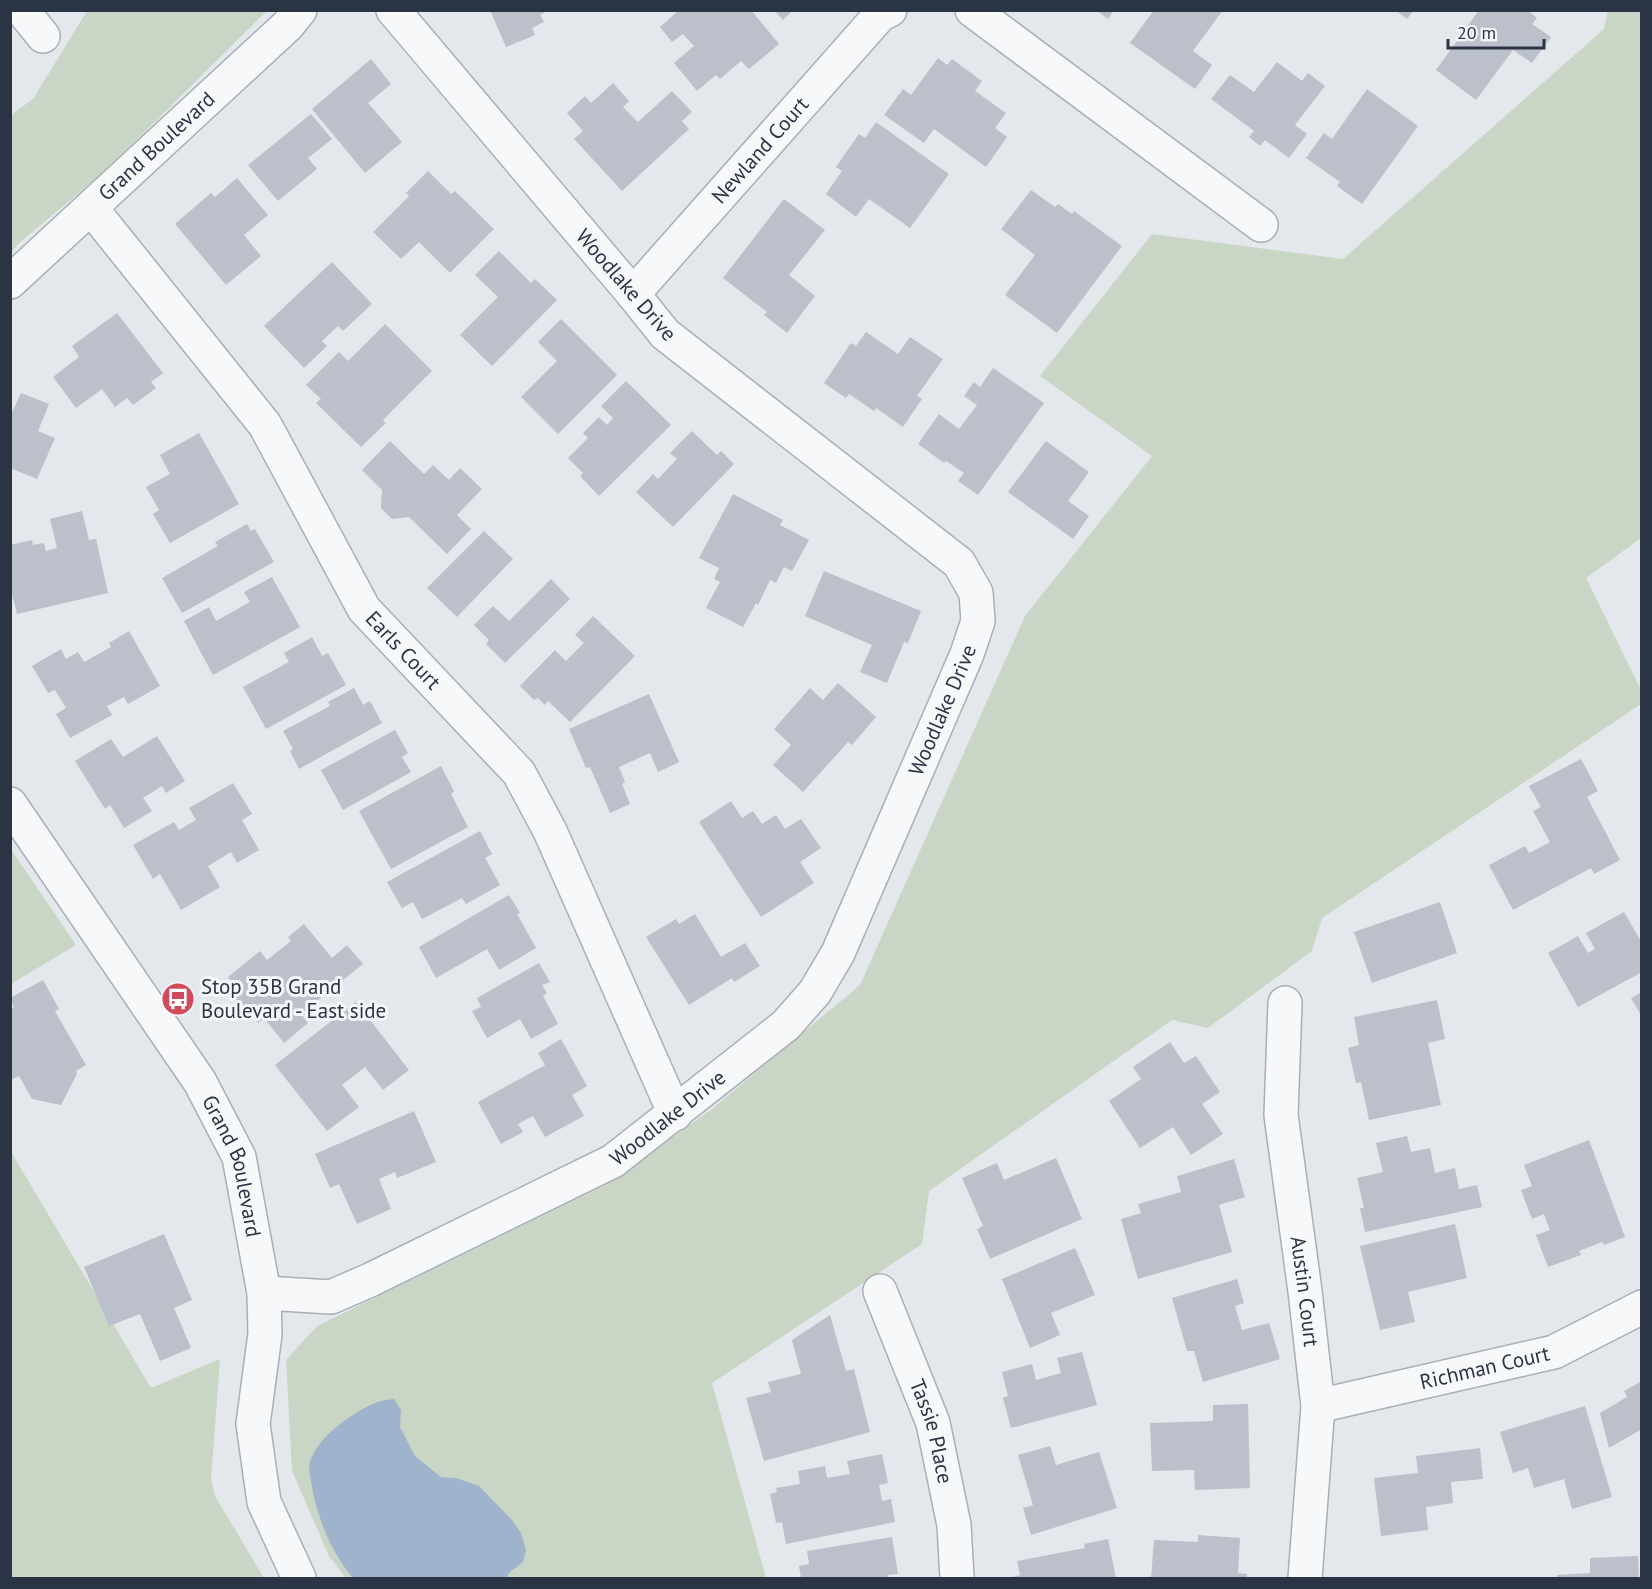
<svg xmlns="http://www.w3.org/2000/svg" width="1652" height="1589" font-family="'PT Sans',sans-serif">
	<style>
		.green { fill: #c9d6c5 }
		.water { fill: #9fb4cc }
		.building { fill: #bbc0ca }
		.lines { fill: none; stroke-linecap: round; stroke-linejoin: round }
		.minor-casing { stroke: #a9aeb7; stroke-width: 36 }
		.minor { stroke: #f7f8fa; stroke-width: 33 }
		.labels { text-anchor: middle; stroke-width: 6; stroke-linejoin: round; paint-order: stroke }
		.street-label { font-size: 21px; fill: #2b3445; stroke: #f4f6f9 }
		.poi-label { font-size: 21px; fill: #2b3445; stroke: #f4f6f9; text-anchor: start }
	</style>
	<rect width="100%" height="100%" fill="#e4e7ec"/>
	<!-- green -->
	<path class="green" d="M87,11H267L107,169L18,244L11,252V115L33,99Z
		M1608,11H1641V538L1586,578L1641,690V704L1322,918L1312,951L1208,1028L1172,1020L929,1191L922,1244L712,1383L766,1578H346L329,1556L292,1471L286,1360L317,1326L606,1185L712,1109L860,985L1025,616L1152,456L1040,376L1152,234L1343,259L1604,29Z
		M10,848L76,945L11,984H10Z
		M10,1150L151,1388L220,1359L211,1479L215,1496L264,1578H11Z"/>
	<!-- water -->
	<path class="water" d="M394,1399L401,1410L400,1427L415,1456L441,1477L456,1478L479,1486L512,1520L521,1533L526,1550L523,1562L510,1572L506,1578H353C330,1551 317,1517 311,1482C311,1478 309,1473 309,1468C311,1440 355,1410 380,1401C384,1400 389,1400 394,1399Z"/>
	<!-- building -->
	<path class="building" d="M490,10H549L540,15L544,22L532,28L535,35L506,47Z
		M679,10H751L779,44L749,69L741,61L720,79L716,75L697,91L674,63L694,46L683,34L672,42L660,27Z
		M774,10H793L783,20Z
		M1096,10H1114L1108,19Z
		M1154,10H1223L1193,51L1212,65L1195,89L1130,43Z
		M1395,10H1414L1407,19Z
		M1479,10H1527L1537,18L1532,24L1551,37L1532,63L1513,50L1476,100L1436,70Z
		M938,58L947,65L952,59L982,81L975,91L1006,113L995,128L1007,137L986,167L934,129L924,143L884,115L903,89L911,95Z
		M371,59L391,84L368,103L402,142L365,173L312,109Z
		M1277,62L1302,81L1308,73L1325,86L1295,125L1307,134L1289,158L1265,140L1260,146L1249,137L1254,131L1211,99L1230,75L1254,92Z
		M613,83L629,101L623,107L638,122L672,91L692,112L682,121L689,129L622,191L574,139L583,131L567,113L585,96L591,103Z
		M1367,89L1418,126L1362,204L1337,186L1340,182L1306,158L1324,133L1332,139Z
		M311,114L332,139L308,158L317,169L278,201L248,165Z
		M876,122L949,174L910,228L869,199L856,217L826,194L842,171L836,167L859,134L865,138Z
		M428,171L451,194L455,191L494,229L450,273L419,242L401,259L373,232L409,196L406,193Z
		M237,178L268,215L244,235L261,256L226,285L175,224L211,193L215,197Z
		M1031,190L1055,207L1058,204L1072,214L1074,211L1122,246L1057,333L1005,295L1035,255L1001,229Z
		M784,199L825,230L789,275L815,296L787,333L764,315L767,312L723,278Z
		M499,251L531,283L535,279L557,300L492,366L460,335L498,297L475,275Z
		M332,262L372,304L343,331L338,326L322,341L327,346L304,368L264,326Z
		M117,313L163,373L151,382L156,388L133,405L127,398L115,407L102,389L76,408L53,377L79,357L72,346Z
		M561,319L617,375L558,434L521,397L557,361L538,342Z
		M385,324L432,371L383,420L386,423L361,447L316,403L321,399L306,385L339,352L348,361Z
		M866,332L898,354L910,337L943,359L917,396L922,399L903,427L876,408L874,411L849,394L846,398L824,383L851,343L856,346Z
		M993,368L1044,403L978,495L958,481L964,473L946,461L944,463L918,444L939,414L959,429L977,405L964,396L974,382L980,387Z
		M626,381L671,425L599,496L580,476L583,473L568,458L588,438L583,433L599,417L607,425L613,418L601,406Z
		M21,393L49,404L38,431L55,438L37,479L10,468V417Z
		M692,431L717,455L721,451L734,464L673,527L636,492L653,474L658,479L677,459L670,453Z
		M199,433L239,504L170,543L153,514L159,510L146,487L170,474L160,455Z
		M390,441L424,474L433,465L449,480L460,468L482,489L457,515L471,529L447,554L409,517L392,519L381,508L382,490L362,470Z
		M1046,441L1089,472L1068,501L1089,516L1073,539L1008,492Z
		M733,494L783,520L780,525L809,540L792,571L784,567L776,583L770,580L758,605L756,603L743,627L706,608L720,582L714,579L719,568L699,558Z
		M82,511L89,540L96,539L108,593L17,614L10,586V545L32,540L33,545L44,543L46,551L57,548L50,519Z
		M247,524L251,531L255,529L274,562L182,613L162,578L218,546L215,542Z
		M484,531L513,559L457,617L427,588Z
		M824,571L921,611L908,643L904,642L887,683L860,672L872,645L805,616Z
		M272,577L300,627L213,675L184,621L209,607L216,621L250,602L244,592Z
		M551,579L570,599L505,663L486,644L489,640L474,625L493,606L509,621Z
		M593,616L635,656L570,722L548,701L545,705L538,698L534,700L520,686L555,650L566,661L584,643L575,635Z
		M129,631L160,686L128,704L124,697L107,706L112,715L70,738L56,714L66,708L55,690L48,693L32,666L61,649L66,659L78,652L84,662L111,647L109,643Z
		M312,637L322,656L328,653L346,685L266,729L243,687L289,662L284,653Z
		M838,683L876,717L852,745L848,742L803,792L773,765L791,745L774,729L810,688L823,700Z
		M354,688L363,705L370,701L382,723L299,769L290,751L293,749L283,731L330,706L328,702Z
		M649,694L679,762L658,772L650,753L619,767L625,782L622,784L630,804L610,813L590,767L586,768L569,729Z
		M395,730L408,753L402,757L411,772L343,810L321,770Z
		M157,736L185,781L166,793L162,786L143,798L152,811L124,828L110,805L105,809L75,761L111,739L123,757Z
		M1581,759L1598,791L1587,797L1620,860L1594,874L1591,868L1513,910L1489,865L1525,846L1529,853L1550,842L1533,811L1541,807L1529,786Z
		M441,766L454,791L451,794L468,827L391,869L359,811Z
		M233,783L252,814L242,820L259,850L237,863L231,852L208,866L220,887L181,910L160,874L153,879L133,845L174,822L179,830L196,820L189,808Z
		M731,801L742,818L753,811L762,824L776,815L785,829L801,819L821,848L800,862L814,883L761,917L699,822Z
		M480,831L492,854L485,858L500,885L466,904L462,898L422,919L413,902L402,908L387,882Z
		M509,895L520,913L517,914L536,948L499,970L487,949L436,978L419,947Z
		M1440,902L1457,953L1372,983L1354,932Z
		M1624,912L1642,943V972L1578,1007L1548,953L1578,936L1588,953L1595,949L1586,933Z
		M695,914L721,957L745,943L760,966L734,982L732,978L689,1005L646,937L676,919L679,924Z
		M304,924L332,958L347,945L363,964L301,1014L308,1023L284,1043L264,1018L258,1023L243,1005L239,1008L232,999L240,993L228,977L260,951L267,960L291,941L288,937Z
		M539,963L550,982L542,985L547,993L543,996L558,1024L531,1039L520,1019L487,1038L472,1011L481,1007L477,998Z
		M43,980L59,1009L55,1011L86,1065L76,1071L77,1074L61,1105L32,1099L19,1076L10,1080V1010L14,1007L10,998Z
		M1642,992V1017L1631,998Z
		M1437,1000L1445,1039L1428,1043L1441,1105L1369,1120L1361,1082L1356,1083L1348,1048L1359,1045L1354,1017Z
		M356,1002L409,1070L383,1090L365,1067L342,1085L359,1107L327,1131L275,1065Z
		M561,1039L587,1086L572,1095L584,1116L545,1137L533,1116L518,1124L523,1132L501,1144L478,1102L545,1065L538,1053Z
		M1170,1042L1184,1063L1196,1056L1220,1092L1202,1104L1223,1134L1191,1155L1173,1127L1140,1148L1109,1101L1141,1079L1133,1067Z
		M414,1111L436,1162L397,1178L395,1172L379,1179L391,1209L357,1224L339,1184L330,1188L315,1154Z
		M1407,1136L1411,1152L1430,1148L1435,1173L1455,1168L1459,1189L1477,1185L1482,1207L1365,1232L1360,1208H1364L1357,1178L1383,1172L1376,1143Z
		M1589,1140L1625,1237L1604,1245L1602,1242L1579,1251L1581,1255L1548,1267L1536,1235L1550,1230L1544,1214L1532,1219L1521,1190L1532,1186L1524,1165Z
		M1056,1158L1082,1219L990,1259L977,1229L983,1226L962,1178L997,1163L1004,1180Z
		M1234,1159L1245,1197L1219,1205L1232,1252L1138,1279L1121,1219L1141,1213L1138,1204L1181,1192L1177,1176Z
		M1455,1224L1467,1278L1408,1292L1415,1322L1380,1330L1360,1246Z
		M164,1234L192,1300L174,1308L191,1348L160,1361L140,1314L109,1326L84,1267Z
		M1075,1248L1095,1295L1051,1313L1060,1335L1030,1348L1002,1279Z
		M1237,1279L1244,1303L1235,1306L1242,1330L1269,1323L1280,1359L1203,1382L1194,1351H1187L1172,1298Z
		M830,1315L846,1371L854,1369L870,1432L764,1461L746,1398L771,1392L768,1382L801,1374L792,1340Z
		M1082,1352L1097,1405L1011,1428L1003,1398L1008,1396L1002,1372L1032,1364L1036,1380L1061,1373L1057,1358Z
		M1642,1381V1429L1609,1448L1600,1413L1627,1397L1624,1391Z
		M1248,1404L1250,1488L1195,1490L1194,1470L1152,1471L1150,1423L1213,1421V1405Z
		M1585,1406L1612,1497L1572,1509L1564,1479L1534,1488L1528,1468L1513,1473L1500,1432Z
		M1050,1446L1056,1465L1099,1452L1117,1508L1031,1535L1023,1508L1033,1505L1018,1455Z
		M1480,1448L1483,1479L1451,1482L1453,1503L1426,1507L1428,1530L1381,1536L1374,1478L1418,1473L1416,1456Z
		M882,1454L888,1483L879,1485L882,1501L891,1499L895,1522L786,1544L782,1522L776,1523L770,1494L777,1492L776,1488L800,1484L798,1471L825,1466L827,1478L850,1474L847,1461Z
		M1198,1535L1240,1538L1238,1573L1247,1574V1578H1151L1154,1540L1198,1542Z
		M892,1537L898,1574L888,1575V1578H801L799,1566L809,1564L807,1551Z
		M1108,1539L1116,1578H1010L1020,1575L1017,1561L1085,1548L1084,1544Z
		M1638,1556L1639,1578H1557V1575L1590,1573V1558Z"/>
	<g class="lines">
		<defs>
			<g id="minor">
				<path d="M22,10L43,36"/>
				<path d="M972,10L1261,225"/>
				<path id="s1" d="M91,208L265,425L364,609L519,773L550,831L675,1114"/>
				<path id="s2" d="M10,282L288,25L300,10"/>
				<path id="s3" d="M633,294L880,15L890,10"/>
				<path id="s4" d="M10,804L200,1082L239,1157L264,1293L265,1334L253,1424L264,1502L299,1578"/>
				<path id="s5" d="M1285,1003L1281,1115L1305,1291L1318,1406L1305,1578"/>
				<path id="s6" d="M880,1291L933,1423L954,1525L957,1578"/>
				<path id="s7" d="M264,1293L331,1297L370,1280L613,1161L786,1025L815,992L838,953L967,654L978,621L976,593L959,563L665,334L633,294L393,10"/>
				<path id="s8" d="M1318,1406L1554,1352L1642,1307"/>
			</g>
		</defs>
		<!-- minor casing -->
		<use href="#minor" class="minor-casing"/>
		<!-- minor -->
		<use href="#minor" class="minor"/>
	</g>
	<!-- icons -->
	<defs>
		<symbol id="bus-disc" viewBox="-11 -11 22 22"><circle r="9.5" fill="#d1495b" stroke="#f4f6f9"/><path d="M-5-6H5V4H4V6H2V4H-2V6H-4V4H-5ZM-3.5-4V0h7V-4ZM-3.5 1.2v1.5H-2V1.2ZM2 1.2v1.5H3.5V1.2Z" fill="#fff"/></symbol>
	</defs>
	<g fill-rule="evenodd">
		<use href="#bus-disc" x="159" y="980" width="38" height="38"/>
	</g>
	<g class="labels">
		<!-- street labels -->
		<g class="street-label">
			<text dy="7" stroke="none"><textPath href="#s2" startOffset="200">Grand Boulevard</textPath></text>
			<text dy="7" stroke="none"><textPath href="#s3" startOffset="192">Newland Court</textPath></text>
			<text transform="translate(626 285) rotate(49)" y="7">Woodlake Drive</text>
			<text dy="7" stroke="none"><textPath href="#s1" startOffset="544">Earls Court</textPath></text>
			<text dy="7" stroke="none"><textPath href="#s7" startOffset="954">Woodlake Drive</textPath></text>
			<text dy="7" stroke="none"><textPath href="#s7" startOffset="450">Woodlake Drive</textPath></text>
			<text dy="7" stroke="none"><textPath href="#s4" startOffset="428">Grand Boulevard</textPath></text>
			<text dy="7" stroke="none"><textPath href="#s5" startOffset="290">Austin Court</textPath></text>
			<text dy="7" stroke="none"><textPath href="#s8" startOffset="171">Richman Court</textPath></text>
			<text dy="7" stroke="none"><textPath href="#s6" startOffset="150">Tassie Place</textPath></text>
		</g>
		<!-- poi labels -->
		<g class="poi-label">
			<text x="201" y="994">Stop 35B Grand<tspan x="201" dy="24">Boulevard - East side</tspan></text>
		</g>
	</g>
	<!-- border -->
	<rect width="1652" height="1589" fill="none" stroke="#2b3445" stroke-width="24"/>
	<!-- scale -->
	<path d="M1448 39v9h96v-9" fill="none" stroke="#2b3445" stroke-width="3"/>
	<text x="1457" y="39" font-size="18" fill="#2b3445" stroke="#f4f6f9" stroke-width="4.5" paint-order="stroke">20 m</text>
</svg>
